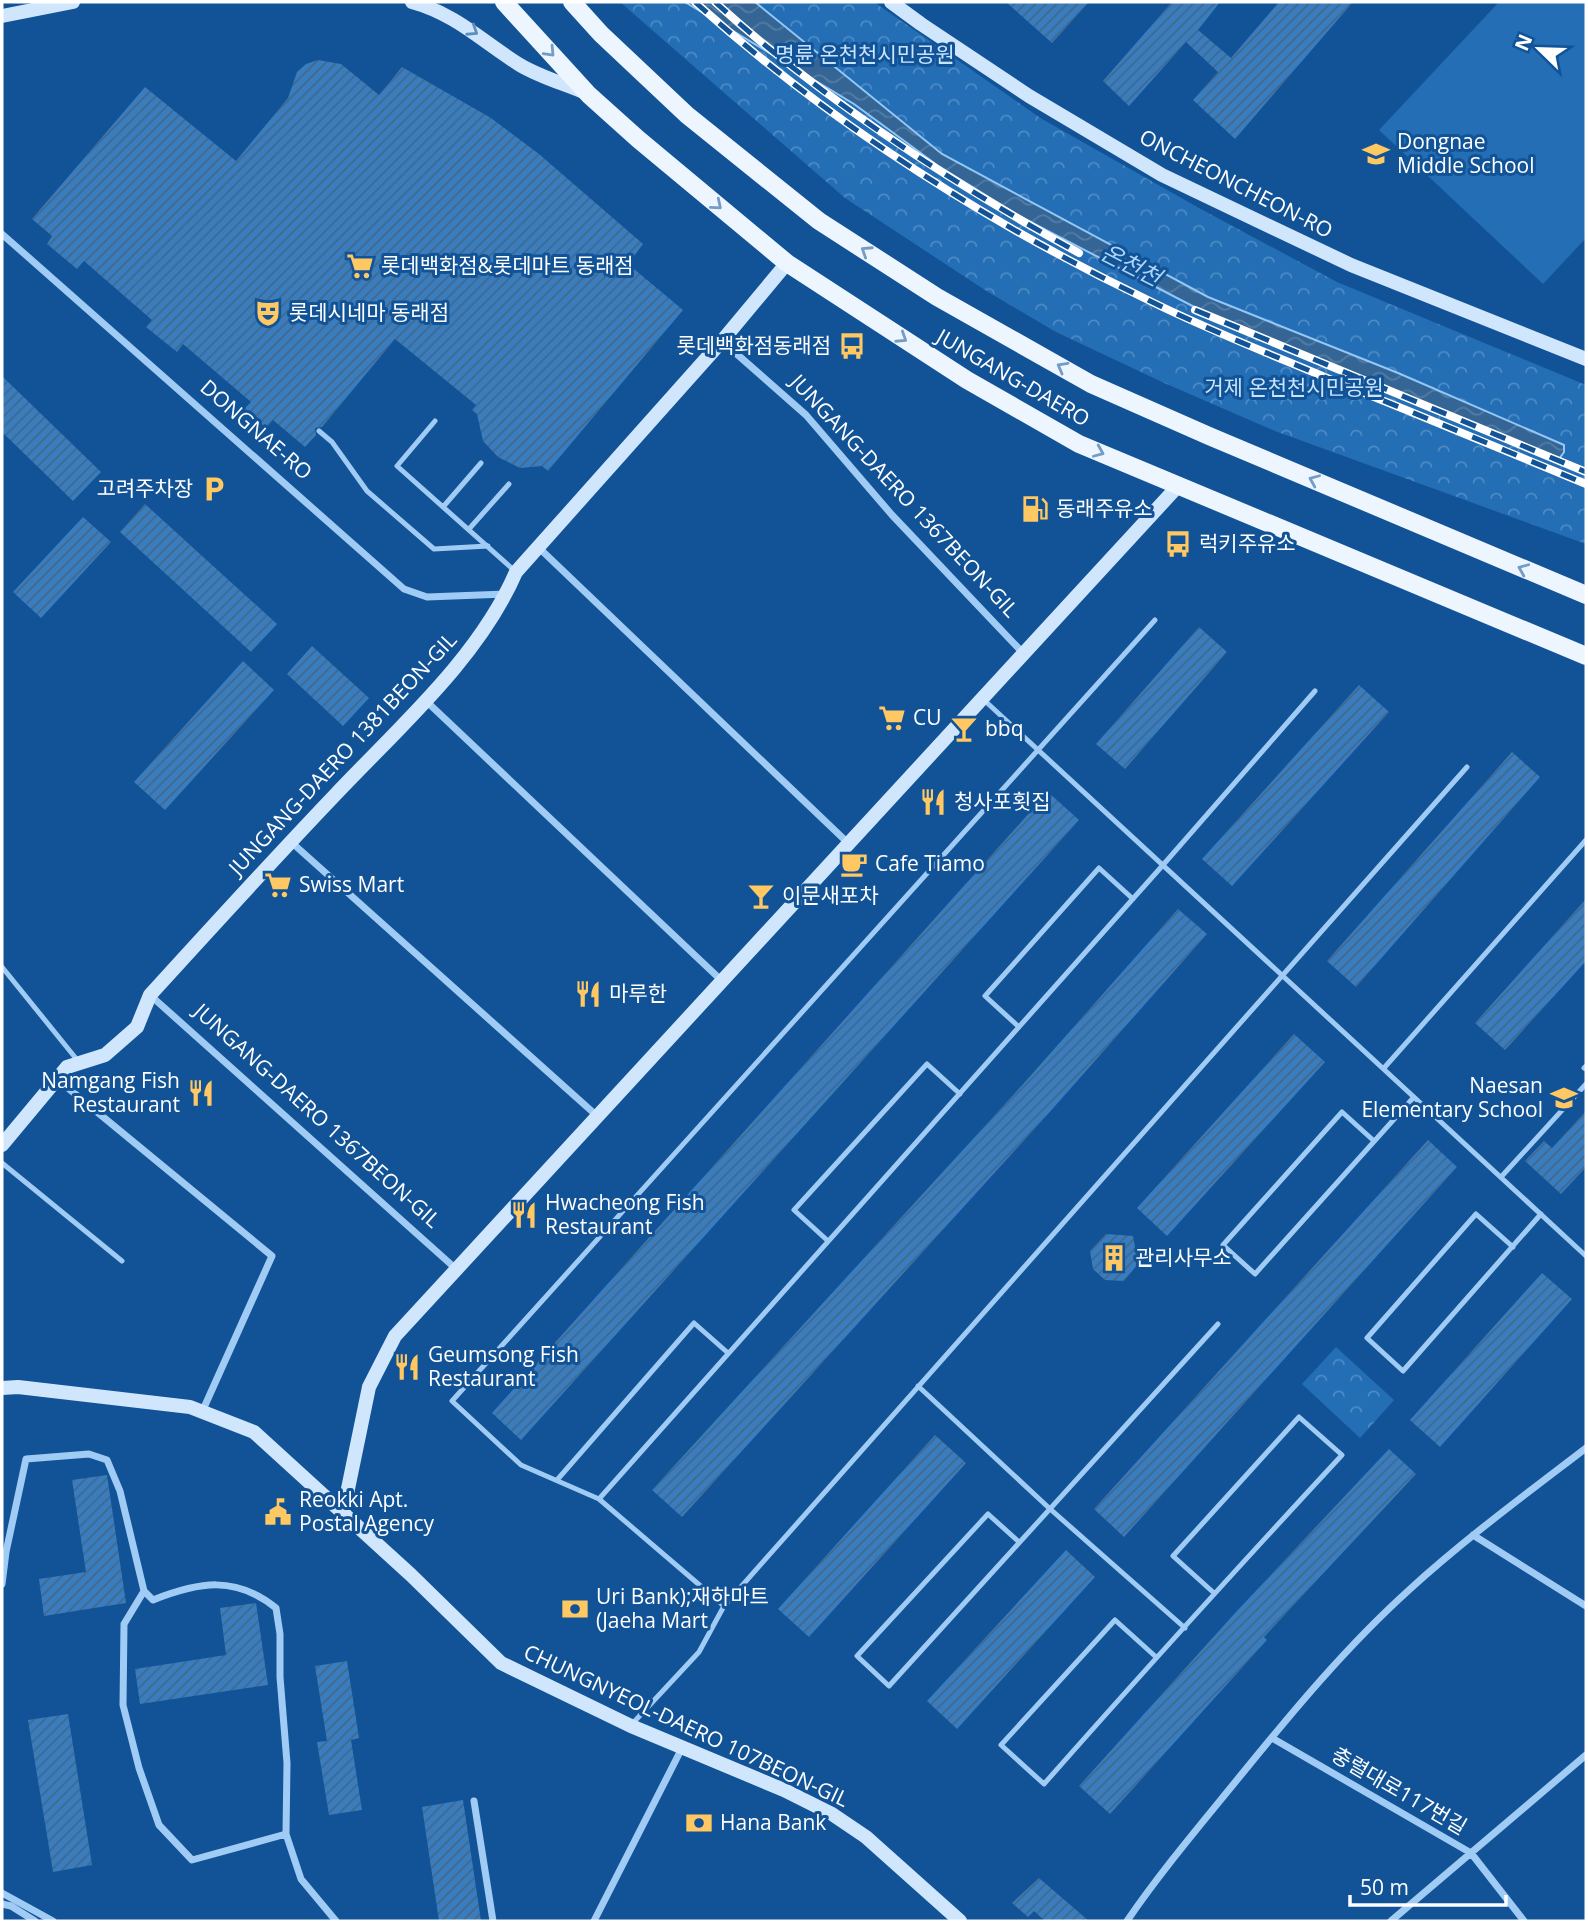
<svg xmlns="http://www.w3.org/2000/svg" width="1588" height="1923" font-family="'Open Sans','Noto Sans KR',sans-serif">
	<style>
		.forest { fill: url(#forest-crowns) }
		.pitch { fill: #236eb5 }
		.water { fill: url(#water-waves); stroke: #92c7f7; stroke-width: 2 }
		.building { fill: url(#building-hatch) }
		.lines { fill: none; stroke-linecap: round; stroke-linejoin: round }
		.lane { stroke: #a0cbf4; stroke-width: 5 }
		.street { stroke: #a0cbf4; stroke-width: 7 }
		.secondary { stroke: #d0e6fd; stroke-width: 14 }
		.primary { stroke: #edf5ff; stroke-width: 18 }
		.rail-casing { stroke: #fff; stroke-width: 8 }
		.rail { stroke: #115396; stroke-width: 5; stroke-dasharray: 16; stroke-linecap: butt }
		.oneway { stroke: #5d8ebf }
		.oneway2 { stroke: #749cc5 }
		.labels { text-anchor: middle; stroke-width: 6; stroke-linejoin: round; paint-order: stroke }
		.park-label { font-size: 21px; fill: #c8e4fe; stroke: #115396 }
		.poi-label { font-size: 21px; fill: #fff; stroke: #115396; text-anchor: start }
		.street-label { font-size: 21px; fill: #fff; stroke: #115396 }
		.water-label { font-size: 23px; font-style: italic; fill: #acd5fa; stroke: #115396 }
	</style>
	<defs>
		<pattern id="forest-crowns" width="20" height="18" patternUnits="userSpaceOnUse" patternTransform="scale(1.75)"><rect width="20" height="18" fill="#236eb5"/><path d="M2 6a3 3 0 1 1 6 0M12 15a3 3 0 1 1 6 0" fill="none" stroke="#4f8bc4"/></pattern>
		<pattern id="water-waves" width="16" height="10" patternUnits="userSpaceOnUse" patternTransform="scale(1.75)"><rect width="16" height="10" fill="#346595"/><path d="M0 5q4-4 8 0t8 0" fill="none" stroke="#527ca5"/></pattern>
		<pattern id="building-hatch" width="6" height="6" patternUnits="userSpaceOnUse" patternTransform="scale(1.75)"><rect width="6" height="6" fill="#397dbe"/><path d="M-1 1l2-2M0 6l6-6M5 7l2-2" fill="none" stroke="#42678b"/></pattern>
	</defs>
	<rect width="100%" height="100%" fill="#115396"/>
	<!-- forest -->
	<path class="forest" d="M620,2H874L1042,119L1199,208L1337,282L1586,385V544L1275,431L1162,382L1056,332L988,292L845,198Z
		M1336,1347L1394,1400L1360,1438L1302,1384Z"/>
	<!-- pitch -->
	<path class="pitch" d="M1499,2H1586V238L1543,284L1379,130Z"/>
	<!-- water -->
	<path class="water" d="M685,2H755L942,154L1208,297L1398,373L1564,445V452L1559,459L1204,312L1021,217L937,165L854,104Z"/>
	<!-- building -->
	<path class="building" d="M1006,2H1089L1052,43Z
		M1172,2H1220L1198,30L1231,58L1279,2H1353L1235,139L1193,100L1218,72L1186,42L1129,106L1103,81Z
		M318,60L341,64L379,95L402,67L491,118L539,154L643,244L628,264L683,310L548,471L542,466L520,468L498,457L483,441L477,414L472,410L476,405L395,339L322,427L315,428L316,435L305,447L273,420L266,428L244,409L251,402L183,344L177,352L146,327L152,320L84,261L77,269L47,244L52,236L32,219L145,87L236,161L288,98L297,72L306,64Z
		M2,376L101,472L73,501L2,432Z
		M145,504L277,624L251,652L120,532Z
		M83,517L111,542L41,618L13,592Z
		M1199,627L1227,652L1125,769L1096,744Z
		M312,646L369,698L343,726L287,674Z
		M243,661L274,690L165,810L134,782Z
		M1359,685L1389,712L1232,886L1202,859Z
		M1512,752L1540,777L1356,987L1327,961Z
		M1048,792L1079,820L521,1440L492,1413Z
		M1586,899V961L1505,1050L1475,1023Z
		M1178,909L1207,934L1048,1114L682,1517L652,1490L1025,1082Z
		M1294,1034L1325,1062L1167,1236L1137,1208Z
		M1586,1111V1167L1561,1194L1525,1161L1544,1141L1552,1148Z
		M1428,1140L1457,1167L1124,1537L1094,1509Z
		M1106,1234L1133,1236L1138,1264L1124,1281L1105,1280L1093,1269L1090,1251Z
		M1542,1273L1572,1299L1440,1447L1410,1420Z
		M935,1435L966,1463L809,1637L778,1609Z
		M1389,1449L1416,1474L1264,1637L1267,1640L1110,1814L1079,1786L1236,1612Z
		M107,1475L126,1603L44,1616L39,1579L86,1572L72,1480Z
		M1066,1550L1095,1577L957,1729L927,1701Z
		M256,1603L268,1685L140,1704L135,1669L226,1655L220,1608Z
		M347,1661L359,1738L351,1740L362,1810L329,1815L317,1742L327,1741L315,1666Z
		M68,1714L92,1865L53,1872L28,1720Z
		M463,1800L481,1921H439L422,1807Z
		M1039,1878L1089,1921H1045L1034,1911L1028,1917L1012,1903Z"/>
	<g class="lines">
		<!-- lane -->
		<path class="lane" d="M435,421L397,466L516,572
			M319,431L332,442L367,491L434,549L488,546
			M443,507L481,463
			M469,529L509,484
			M984,700L1586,1256
			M2,967L78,1061
			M1019,1027L985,996L1099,868L1133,899
			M1586,1066L1584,1068L1586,1069
			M1384,1068L1586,840
			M1374,1141L1342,1112L1223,1245L1255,1274L1414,1097
			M2,1163L122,1261
			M1501,1177L1586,1084
			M828,1241L794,1210L927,1064L960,1094
			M1513,1247L1476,1214L1367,1338L1403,1371L1541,1214
			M918,1386L1049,1508L1185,1628
			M557,1480L694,1323L728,1353
			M599,1499L1163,865L1315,691
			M1019,1542L988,1514L857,1656L889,1686L1218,1324
			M724,1606L599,1499L521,1465L452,1401L1155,620
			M1156,1657L1115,1620L1001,1745L1044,1784C1142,1673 1241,1564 1342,1455L1299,1417L1173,1556L1214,1593
			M633,1723L699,1652L724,1606L1467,767"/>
		<!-- street -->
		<path class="street" d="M2,234L404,589L427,597L506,594
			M722,341L806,415L892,515L1023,653
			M537,546L848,843
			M425,700L721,980
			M290,841L596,1115
			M150,995L455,1268
			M57,1079L272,1256L202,1412
			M1473,1535L1586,1606
			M2,1584L6,1552L26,1459L89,1454L107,1460L120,1491L144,1591L153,1600C199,1582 235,1575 276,1608L280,1634V1677L287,1763L286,1834L301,1879L336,1921
			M144,1591L124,1624L123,1705L139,1768L159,1825L192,1860L286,1834
			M1272,1738L1471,1853L1524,1921
			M474,1801L493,1921
			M2,1893L53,1921
			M2,1904L11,1906L35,1921
			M594,1921L682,1748
			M1127,1921C1162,1870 1202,1823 1241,1775C1293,1711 1347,1646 1409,1590C1465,1539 1526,1494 1586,1448
			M1391,1921L1586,1755"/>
		<!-- secondary -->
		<path class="secondary" d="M412,2C456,14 483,42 520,65C540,77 565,84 586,93
			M891,2L921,24L1029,96L1162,175L1351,265L1586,359
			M2,16L73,2
			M2,1145L67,1067L105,1055L137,1027L150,995C211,928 272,861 335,795C398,728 479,658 516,572L722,341L787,263
			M2,1388L18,1387L190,1407L254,1432L411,1575L501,1663L631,1726L784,1790L832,1814L866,1837L960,1921
			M343,1513L369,1387L395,1336L1178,486"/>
		<!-- primary -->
		<path class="primary" d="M504,2L589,95L638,139L787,263L967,380L1079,444L1586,656
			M572,2L601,34L687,115L819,221L937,297L1091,384L1209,436L1586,595"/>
		<defs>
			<path id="rail" d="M695,2C830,123 984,221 1148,300C1208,330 1270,354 1332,380C1417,414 1502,449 1586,484
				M715,2C824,101 950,182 1079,253
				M1195,310L1586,472"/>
		</defs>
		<!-- rail casing -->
		<use href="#rail" class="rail-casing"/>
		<!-- rail -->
		<use href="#rail" class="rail"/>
	</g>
	<!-- one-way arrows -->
	<defs><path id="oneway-chevron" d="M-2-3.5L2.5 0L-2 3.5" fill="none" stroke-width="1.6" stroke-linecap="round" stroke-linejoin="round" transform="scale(1.75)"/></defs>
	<use class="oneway" href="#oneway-chevron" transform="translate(473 31) rotate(33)"/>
	<g class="oneway2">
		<use href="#oneway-chevron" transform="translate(550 52) rotate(47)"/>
		<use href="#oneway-chevron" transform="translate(717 205) rotate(40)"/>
		<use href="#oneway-chevron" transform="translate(866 251) rotate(-147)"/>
		<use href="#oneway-chevron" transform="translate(902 338) rotate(33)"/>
		<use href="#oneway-chevron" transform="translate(1062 367) rotate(-151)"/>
		<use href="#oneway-chevron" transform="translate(1099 452) rotate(23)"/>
		<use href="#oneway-chevron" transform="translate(1314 480) rotate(-157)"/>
		<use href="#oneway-chevron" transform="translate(1523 569) rotate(-157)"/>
	</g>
	<!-- icons -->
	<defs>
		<symbol id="school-bare" viewBox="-9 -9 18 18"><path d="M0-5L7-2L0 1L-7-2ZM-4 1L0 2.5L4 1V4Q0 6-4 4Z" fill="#ffc863" stroke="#115396" stroke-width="2.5" paint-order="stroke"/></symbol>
		<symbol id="supermarket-bare" viewBox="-9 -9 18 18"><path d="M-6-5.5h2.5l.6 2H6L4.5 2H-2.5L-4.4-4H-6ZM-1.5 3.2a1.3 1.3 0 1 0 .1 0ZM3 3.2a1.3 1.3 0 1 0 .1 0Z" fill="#ffc863" stroke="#115396" stroke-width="2.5" paint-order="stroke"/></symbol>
		<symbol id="theatre-bare" viewBox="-9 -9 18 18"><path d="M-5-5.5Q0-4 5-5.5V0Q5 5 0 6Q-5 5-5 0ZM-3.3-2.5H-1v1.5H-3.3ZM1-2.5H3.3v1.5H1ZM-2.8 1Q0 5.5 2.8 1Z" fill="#ffc863" stroke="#115396" stroke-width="2.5" paint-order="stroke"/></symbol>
		<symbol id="bus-bare" viewBox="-9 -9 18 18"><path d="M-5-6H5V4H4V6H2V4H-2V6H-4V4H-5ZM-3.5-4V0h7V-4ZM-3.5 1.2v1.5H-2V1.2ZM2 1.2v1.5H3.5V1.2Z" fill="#ffc863" stroke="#115396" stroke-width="2.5" paint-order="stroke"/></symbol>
		<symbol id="parking-bare" viewBox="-9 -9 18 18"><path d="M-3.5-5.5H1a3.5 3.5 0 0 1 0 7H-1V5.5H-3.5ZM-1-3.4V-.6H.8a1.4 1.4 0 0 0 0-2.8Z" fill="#ffc863" stroke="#115396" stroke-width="2.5" paint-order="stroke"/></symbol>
		<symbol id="fuel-bare" viewBox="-9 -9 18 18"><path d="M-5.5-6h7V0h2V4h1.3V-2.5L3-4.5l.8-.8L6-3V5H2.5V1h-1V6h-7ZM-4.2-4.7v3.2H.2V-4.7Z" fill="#ffc863" stroke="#115396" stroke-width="2.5" paint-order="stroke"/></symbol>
		<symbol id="bar-bare" viewBox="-9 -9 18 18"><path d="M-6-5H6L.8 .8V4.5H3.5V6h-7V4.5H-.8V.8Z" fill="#ffc863" stroke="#115396" stroke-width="2.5" paint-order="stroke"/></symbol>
		<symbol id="restaurant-bare" viewBox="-9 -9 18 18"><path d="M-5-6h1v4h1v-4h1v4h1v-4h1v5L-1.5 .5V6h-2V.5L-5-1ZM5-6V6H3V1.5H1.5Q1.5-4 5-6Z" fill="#ffc863" stroke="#115396" stroke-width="2.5" paint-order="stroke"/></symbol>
		<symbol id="cafe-bare" viewBox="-9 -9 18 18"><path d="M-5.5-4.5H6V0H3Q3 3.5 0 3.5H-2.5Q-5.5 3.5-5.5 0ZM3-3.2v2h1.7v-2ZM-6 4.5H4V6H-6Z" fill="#ffc863" stroke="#115396" stroke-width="2.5" paint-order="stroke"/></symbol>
		<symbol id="building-bare" viewBox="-9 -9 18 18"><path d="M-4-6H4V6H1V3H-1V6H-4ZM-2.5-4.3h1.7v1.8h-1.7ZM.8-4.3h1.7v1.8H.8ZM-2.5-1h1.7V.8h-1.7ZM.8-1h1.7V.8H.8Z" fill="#ffc863" stroke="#115396" stroke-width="2.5" paint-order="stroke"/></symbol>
		<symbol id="civic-bare" viewBox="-9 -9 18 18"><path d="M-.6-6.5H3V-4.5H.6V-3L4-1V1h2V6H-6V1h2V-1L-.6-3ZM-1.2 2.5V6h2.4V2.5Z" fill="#ffc863" stroke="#115396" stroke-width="2.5" paint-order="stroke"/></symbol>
		<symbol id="bank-bare" viewBox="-9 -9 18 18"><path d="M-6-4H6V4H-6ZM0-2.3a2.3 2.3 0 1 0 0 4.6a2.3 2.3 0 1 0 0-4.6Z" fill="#ffc863" stroke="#115396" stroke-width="2.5" paint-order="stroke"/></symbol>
	</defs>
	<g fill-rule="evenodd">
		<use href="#school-bare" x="1357" y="135" width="38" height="38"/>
		<use href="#supermarket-bare" x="341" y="247" width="38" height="38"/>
		<use href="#theatre-bare" x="249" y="294" width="38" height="38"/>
		<use href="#bus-bare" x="833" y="327" width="38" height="38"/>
		<use href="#parking-bare" x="195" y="470" width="38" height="38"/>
		<use href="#fuel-bare" x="1016" y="490" width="38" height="38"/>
		<use href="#bus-bare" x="1159" y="525" width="38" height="38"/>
		<use href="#supermarket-bare" x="873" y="699" width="38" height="38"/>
		<use href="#bar-bare" x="945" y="710" width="38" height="38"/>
		<use href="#restaurant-bare" x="914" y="783" width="38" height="38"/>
		<use href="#cafe-bare" x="835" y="845" width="38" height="38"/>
		<use href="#supermarket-bare" x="259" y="866" width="38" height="38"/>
		<use href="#bar-bare" x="742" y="877" width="38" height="38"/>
		<use href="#restaurant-bare" x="569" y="975" width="38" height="38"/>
		<use href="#restaurant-bare" x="182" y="1074" width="38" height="38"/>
		<use href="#school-bare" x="1545" y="1079" width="38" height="38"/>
		<use href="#restaurant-bare" x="505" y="1196" width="38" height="38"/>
		<use href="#building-bare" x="1095" y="1239" width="38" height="38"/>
		<use href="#restaurant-bare" x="388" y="1348" width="38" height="38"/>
		<use href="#civic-bare" x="259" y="1493" width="38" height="38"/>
		<use href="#bank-bare" x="556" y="1590" width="38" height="38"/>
		<use href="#bank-bare" x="680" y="1804" width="38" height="38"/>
	</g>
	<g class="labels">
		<!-- park labels -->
		<g class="park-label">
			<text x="865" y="62">명륜 온천천시민공원</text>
			<text x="1294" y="395">거제 온천천시민공원</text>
		</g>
		<!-- poi labels -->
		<g class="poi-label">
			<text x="1397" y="149">Dongnae<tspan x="1397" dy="24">Middle School</tspan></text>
			<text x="381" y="273">롯데백화점&amp;롯데마트 동래점</text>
			<text x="289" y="320">롯데시네마 동래점</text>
			<text x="831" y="353" text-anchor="end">롯데백화점동래점</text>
			<text x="193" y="496" text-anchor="end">고려주차장</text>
			<text x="1056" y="516">동래주유소</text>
			<text x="1199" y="551">럭키주유소</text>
			<text x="913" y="725">CU</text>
			<text x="985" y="736">bbq</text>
			<text x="954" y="809">청사포횟집</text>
			<text x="875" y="871">Cafe Tiamo</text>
			<text x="299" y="892">Swiss Mart</text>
			<text x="782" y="903">이문새포차</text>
			<text x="609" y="1001">마루한</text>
			<text x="180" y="1088" text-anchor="end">Namgang Fish<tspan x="180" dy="24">Restaurant</tspan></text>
			<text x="1543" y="1093" text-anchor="end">Naesan<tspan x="1543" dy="24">Elementary School</tspan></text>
			<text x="545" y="1210">Hwacheong Fish<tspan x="545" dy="24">Restaurant</tspan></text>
			<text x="1135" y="1265">관리사무소</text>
			<text x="428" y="1362">Geumsong Fish<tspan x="428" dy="24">Restaurant</tspan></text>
			<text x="299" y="1507">Reokki Apt.<tspan x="299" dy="24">Postal Agency</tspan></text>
			<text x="596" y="1604">Uri Bank);재하마트<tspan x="596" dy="24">(Jaeha Mart</tspan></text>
			<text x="720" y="1830">Hana Bank</text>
		</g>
		<!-- street labels -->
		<g class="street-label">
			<text transform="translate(1236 184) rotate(27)" y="7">ONCHEONCHEON-RO</text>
			<text transform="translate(1013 378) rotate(30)" y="7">JUNGANG-DAERO</text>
			<text transform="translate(256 430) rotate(41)" y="7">DONGNAE-RO</text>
			<text transform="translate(904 496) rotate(47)" y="7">JUNGANG-DAERO 1367BEON-GIL</text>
			<text transform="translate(343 754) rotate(-47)" y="7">JUNGANG-DAERO 1381BEON-GIL</text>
			<text transform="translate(317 1116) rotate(42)" y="7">JUNGANG-DAERO 1367BEON-GIL</text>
			<text transform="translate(686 1726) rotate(25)" y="7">CHUNGNYEOL-DAERO 107BEON-GIL</text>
			<text transform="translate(1399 1791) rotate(30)" y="7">충렬대로117번길</text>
		</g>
		<!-- water labels -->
		<g class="water-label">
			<text transform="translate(1131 265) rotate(27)" y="8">온천천</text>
		</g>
	</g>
	<!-- border -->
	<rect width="1588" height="1923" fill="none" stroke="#ffffff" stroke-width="7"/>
	<!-- north arrow -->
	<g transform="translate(1539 49) rotate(293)" stroke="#115396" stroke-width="5" paint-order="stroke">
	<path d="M0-5L12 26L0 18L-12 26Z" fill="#ffffff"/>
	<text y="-10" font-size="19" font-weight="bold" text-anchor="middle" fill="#ffffff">N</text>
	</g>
	<!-- scale -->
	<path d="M1350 1895v10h156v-10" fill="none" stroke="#ffffff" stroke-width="3.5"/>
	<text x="1360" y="1895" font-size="21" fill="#ffffff" stroke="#115396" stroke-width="5" paint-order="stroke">50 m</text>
</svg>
